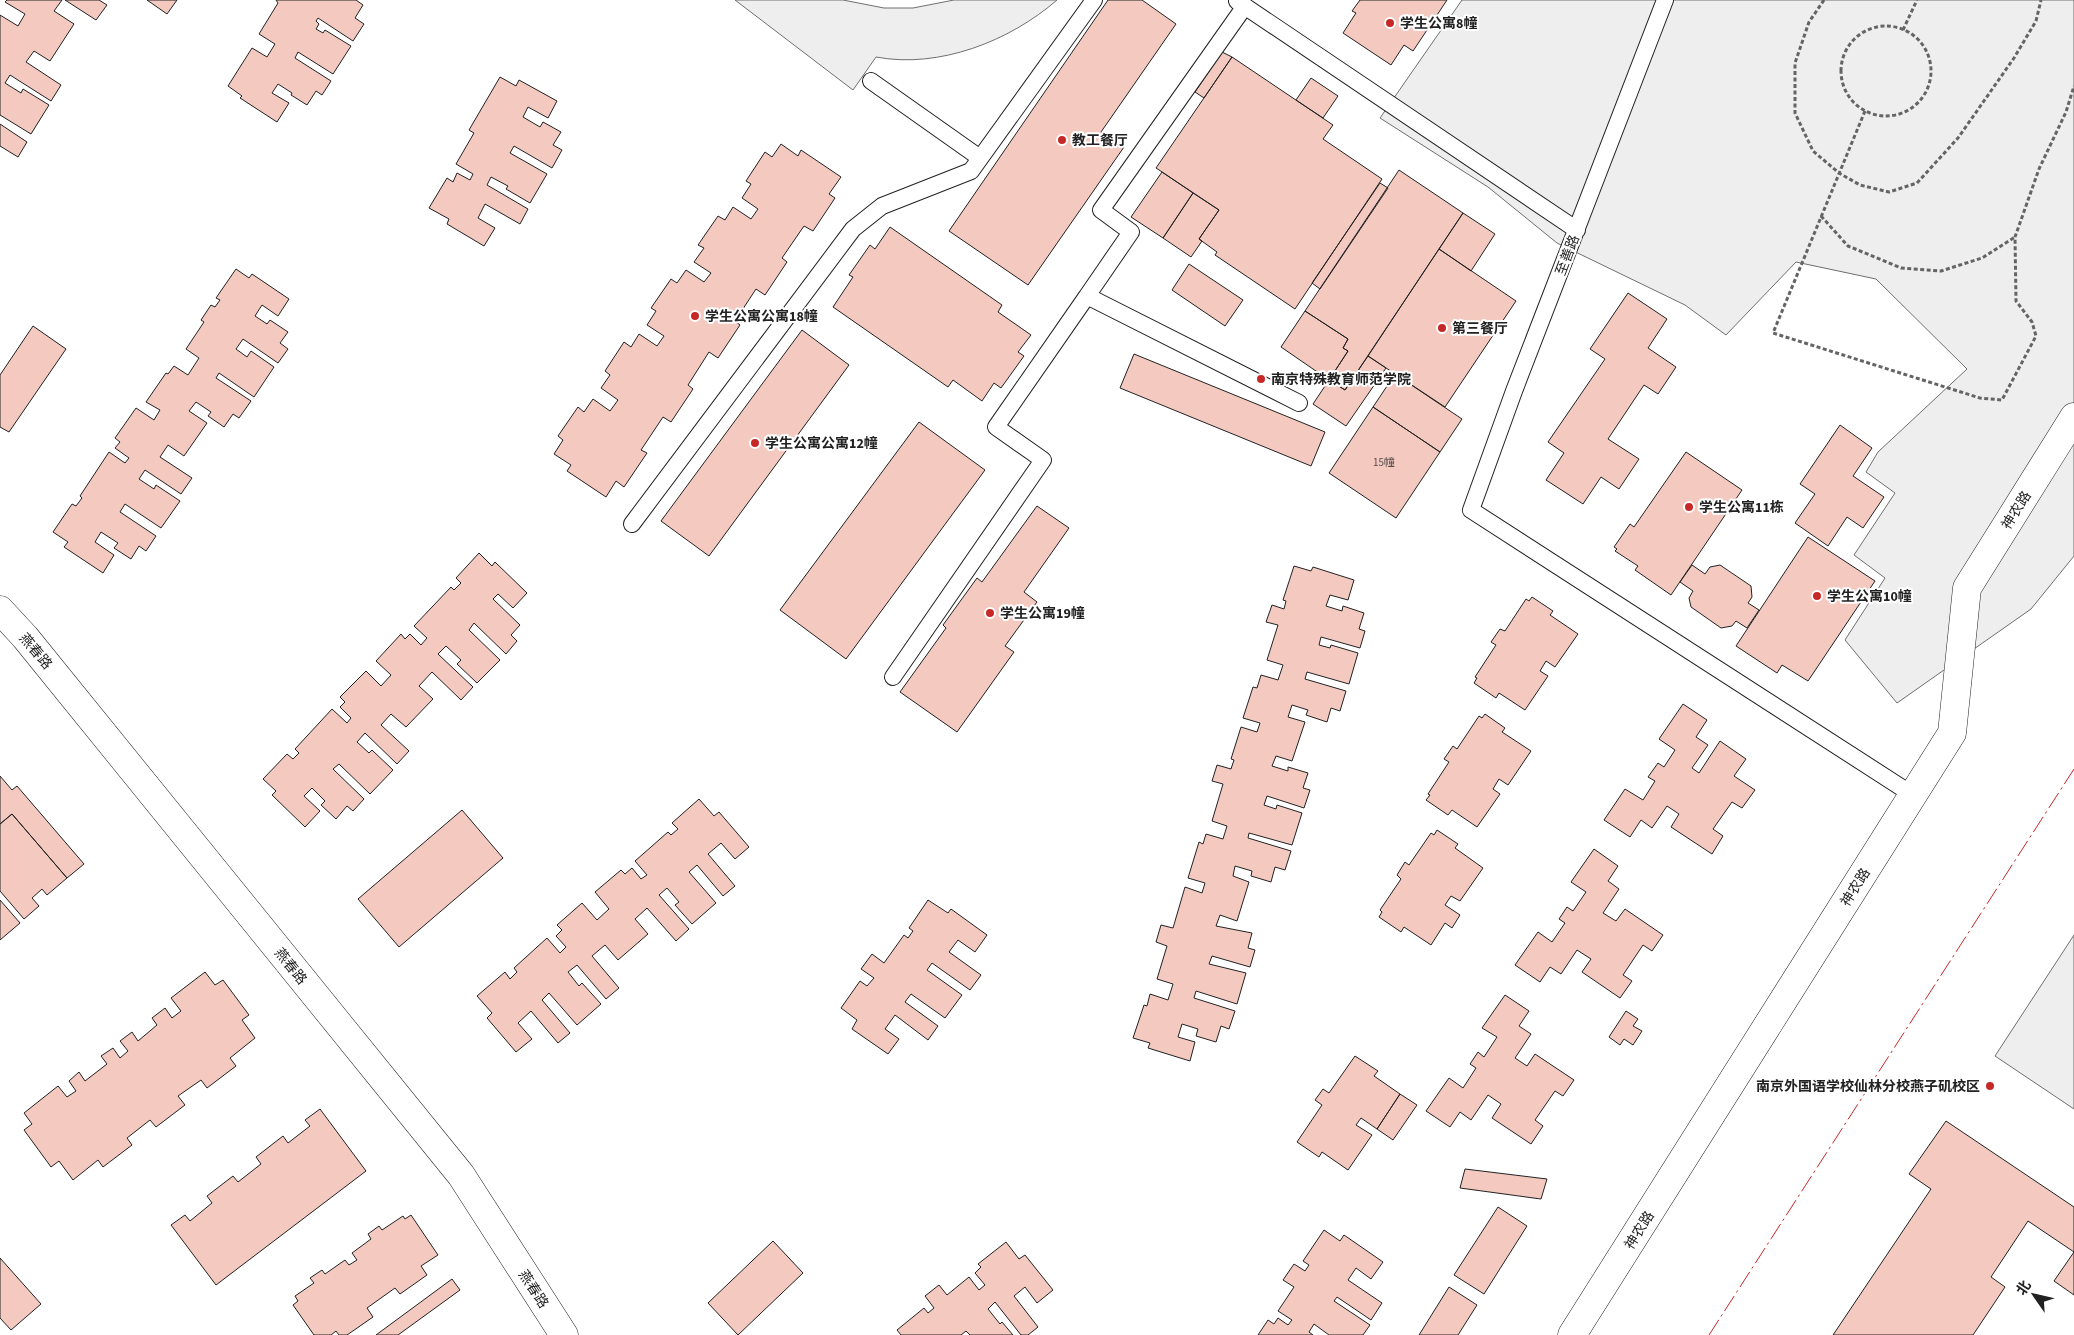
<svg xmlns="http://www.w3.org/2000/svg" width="2074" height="1335" font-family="'Source Sans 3','Noto Sans SC',sans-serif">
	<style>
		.green { fill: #eee; stroke: #6f6f6f }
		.building { fill: #f3c9c0; stroke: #222 }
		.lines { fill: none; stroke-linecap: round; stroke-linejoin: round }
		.service-casing { stroke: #222; stroke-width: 18 }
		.tertiary-casing { stroke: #222; stroke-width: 29 }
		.path { stroke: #646464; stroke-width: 3; stroke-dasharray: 4 2.5; stroke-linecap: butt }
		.service { stroke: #fff; stroke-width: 16 }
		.tertiary { stroke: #fff; stroke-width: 28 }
		.power { stroke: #c62828; stroke-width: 1; stroke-dasharray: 18 4 2.5 4; stroke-linecap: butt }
		.poi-dot { fill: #c62828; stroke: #fff; stroke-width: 2 }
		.labels { text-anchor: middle; stroke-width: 4; stroke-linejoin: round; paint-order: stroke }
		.number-label { font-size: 11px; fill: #564c4a }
		.poi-label { font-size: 14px; font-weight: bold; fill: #222; stroke: #fff; text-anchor: start }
		.street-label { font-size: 14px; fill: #222; stroke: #fff }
	</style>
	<rect width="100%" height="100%" fill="#fff"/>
	<!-- green -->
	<path class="green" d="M735,0H843L884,8H913L954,0H1057C1010,41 939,69 876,57L853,90Z
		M1462,0H2074V556L2031,609L1897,703L1845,640L1885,578L1854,555L1895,493L1866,472L1878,452L1967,369L1876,279L1796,262L1726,335L1685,305L1557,243L1488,187L1380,118Z
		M2074,935V1109L1995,1056Z"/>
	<!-- building -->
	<path class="building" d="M7,0H62L54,11L74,24L50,61L34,51L26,62L61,85L51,101L10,75L5,83L21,93L23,89L49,105L31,134L0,115V15L18,26L25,14L5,2Z
		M65,0H99L107,5L96,20Z
		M147,0H177L167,14Z
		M276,0H356L363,5L355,18L364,24L353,41L318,18L316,21L319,24L316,29L323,33L325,30L351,46L333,74L298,52L295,58L331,81L322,95L316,91L307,105L291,95L292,93L278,84L272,93L289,103L277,122L240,98L242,96L228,86L252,48L267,57L275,44L259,34L278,3Z
		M1108,0H1142L1176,24L1101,132L1124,147L1028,285L949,231Z
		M1360,0H1447L1413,51L1404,45L1391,65L1343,33L1356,13L1352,11Z
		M1222,52L1232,57L1204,98L1195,92Z
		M1232,57L1333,125L1323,139L1382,179L1295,309L1215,255L1217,252L1199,239L1219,210L1156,168Z
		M500,77L516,86L519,80L557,101L548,118L528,107L523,117L540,127L543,122L561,132L553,145L562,150L552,168L514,146L510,153L547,174L530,203L506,189L508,186L491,177L487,185L528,209L520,224L485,204L478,218L495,228L484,246L447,224L449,219L429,208L447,178L453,182L457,173L470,180L473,174L456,164L474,133L469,130Z
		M1311,78L1338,96L1323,118L1296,100Z
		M0,124L27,142L18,157L0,146Z
		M781,144L798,156L801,150L841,177L829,194L835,198L813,231L804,226L782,258L787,262L765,295L756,289L735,321L740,325L718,358L709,352L688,385L693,389L671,422L663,417L641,450L647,453L624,487L616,481L606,497L567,471L571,465L554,454L563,440L558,436L578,407L584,412L593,399L610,411L618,400L601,388L610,375L605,371L624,342L631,347L639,334L657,346L664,336L647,325L656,311L651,308L671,279L677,283L686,270L704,282L711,273L694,262L704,248L698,245L718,216L725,220L733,207L751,219L758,209L742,198L751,184L746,181L765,152L772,157Z
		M1399,170L1463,213L1345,390L1329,380L1348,351L1343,348L1348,339L1305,311Z
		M1162,172L1193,193L1163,238L1131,217Z
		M1380,183L1388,188L1320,289L1312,283Z
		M1193,193L1219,210L1199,239L1202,241L1191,257L1163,238Z
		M1463,213L1495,234L1471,271L1439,249Z
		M890,227L1002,305L998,312L1031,335L1018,352L1024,356L1001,388L994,383L982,401L953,380L948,387L833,307L853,277L849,275L870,245L875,249Z
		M1439,249L1516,301L1445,407L1368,356Z
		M1189,264L1243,300L1225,326L1172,290Z
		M236,269L249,278L252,274L289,299L278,316L262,305L255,316L267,324L270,320L288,332L280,343L288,349L278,363L243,339L236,349L247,357L251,351L274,367L254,397L219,373L216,378L251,401L239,418L233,414L224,427L208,416L211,412L196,402L189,411L207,423L184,456L168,445L160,457L192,478L181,494L145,470L139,479L154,489L156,485L180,501L161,528L125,504L120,512L156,536L146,551L139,546L131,559L114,548L118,543L101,532L95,542L114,555L103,573L64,547L68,542L53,532L72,504L76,506L82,498L80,496L109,452L125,463L129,458L115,448L120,442L115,438L136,408L154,420L160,410L146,402L166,373L168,374L174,366L188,375L199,358L186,349L204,322L201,320L211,305L215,307L220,300L216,298Z
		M1628,293L1667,319L1648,348L1676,367L1658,394L1644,385L1608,439L1639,459L1619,489L1601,477L1583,504L1546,480L1564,453L1548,442L1605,359L1590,349Z
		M1305,311L1348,339L1343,348L1348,351L1329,380L1281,347Z
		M33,326L66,349L9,432L0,427V375Z
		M802,330L849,365L709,556L661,521Z
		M1134,354L1325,432L1311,466L1120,388Z
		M1368,356L1386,368L1346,426L1313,404L1329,380L1345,390Z
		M1395,374L1462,419L1440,452L1373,407Z
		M1373,407L1440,452L1396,518L1329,473Z
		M919,422L985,470L846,659L780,610Z
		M1840,425L1872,448L1853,476L1884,497L1863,528L1847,517L1828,546L1795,523L1815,494L1800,484Z
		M1686,452L1742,490L1671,595L1635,570L1638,566L1615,551L1617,549L1614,547L1630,524L1634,527Z
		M1037,506L1069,528L1024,592L1037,602L1005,646L1014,652L957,732L900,692L946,628L943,625L977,578L982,582Z
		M1808,537L1875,581L1808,681L1782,665L1777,673L1736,646Z
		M479,553L492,566L495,562L527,593L513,608L498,594L493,599L520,625L511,635L517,641L506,654L474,623L469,630L500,660L477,683L457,664L461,660L446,646L438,654L473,687L461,700L432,672L419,686L433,699L406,727L391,714L381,725L409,751L397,764L365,733L357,742L369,753L372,750L393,770L370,794L339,764L333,769L364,799L353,811L347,806L336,819L321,805L325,801L312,788L304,796L320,811L305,827L272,795L276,791L263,779L287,754L293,759L299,753L295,749L332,709L347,723L351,718L340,707L345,702L340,697L366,671L381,686L391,675L376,661L401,634L405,639L410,634L421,645L427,638L414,626L451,587L454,590L461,583L456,578Z
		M1692,565L1705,574L1710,567L1720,565L1751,586L1752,597L1748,603L1759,610L1747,628L1736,621L1732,626L1721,628L1691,607L1689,598L1693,591L1680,582Z
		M1294,566L1311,571L1313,567L1354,580L1348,600L1330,595L1326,606L1342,611L1343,606L1364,613L1359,629L1365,631L1360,648L1321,637L1319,645L1330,648L1331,645L1358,653L1349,684L1307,672L1305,679L1346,691L1340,711L1331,708L1327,722L1306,715L1308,710L1292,705L1288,717L1305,722L1292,761L1276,756L1272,766L1288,771V767L1308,773L1303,788L1310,790L1304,808L1267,796L1264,805L1276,809L1277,805L1302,813L1292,845L1249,833L1248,838L1291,851L1285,870L1275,867L1271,882L1251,876L1252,871L1235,866L1233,876L1249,882L1237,921L1220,915L1216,926L1252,933L1248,948L1255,950L1250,967L1212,956L1209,964L1246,973L1237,1004L1196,991L1194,998L1235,1011L1229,1029L1221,1026L1216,1042L1196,1036L1198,1029L1182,1024L1178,1037L1195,1042L1190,1061L1148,1048L1150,1043L1133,1038L1144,1005L1147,1006L1150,994L1168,1000L1173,984L1157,979L1167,946L1156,942L1161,925L1173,928L1185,887L1202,893L1205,883L1188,878L1199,842L1203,844L1206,834L1223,839L1227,826L1212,821L1223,784L1212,781L1217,765L1231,769L1234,760L1231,759L1241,727L1257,732L1260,723L1243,718L1253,687L1257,688L1261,675L1278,680L1283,665L1267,660L1278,625L1266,622L1272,605L1284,609L1286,601L1283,600Z
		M1532,597L1553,611L1550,615L1578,634L1555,667L1546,661L1540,671L1548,676L1525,710L1499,693L1496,698L1474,683L1477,678L1475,677L1496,645L1491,642L1500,629L1505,631L1526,599L1529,601Z
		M1683,704L1707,720L1696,737L1708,745L1692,768L1699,773L1720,741L1746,759L1734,776L1755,790L1742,808L1732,802L1713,829L1723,836L1712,854L1671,827L1679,814L1667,806L1652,828L1641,820L1630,837L1604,820L1625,789L1643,800L1655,781L1648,777L1658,763L1664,767L1675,750L1659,739Z
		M1485,714L1505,728L1502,732L1531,751L1508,785L1499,779L1493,789L1500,794L1477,827L1452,810L1448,815L1426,800L1430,795L1428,794L1449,762L1444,759L1453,746L1457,749L1479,716L1482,718Z
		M0,776L12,790L17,786L84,864L67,878L12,814L0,824Z
		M699,799L714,816L719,812L749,847L735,859L721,843L708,854L735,886L723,896L697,865L689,872L716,903L692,924L675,905L679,902L667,888L659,895L689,929L676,941L647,908L635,919L648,934L618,960L605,945L592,956L619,988L606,999L577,965L568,972L579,986L582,983L601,1004L577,1025L549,993L542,1000L570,1033L558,1043L531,1011L518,1023L532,1039L516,1052L487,1018L492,1013L477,996L505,972L510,979L517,972L514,968L547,938L560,953L566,947L556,936L562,930L557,925L582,903L597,920L609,909L595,892L621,870L625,874L632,868L641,879L647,875L635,861L668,832L671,835L678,829L672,823Z
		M462,810L503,858L399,947L358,899Z
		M12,814L67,878L47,895L42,889L32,898L39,906L24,919L0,891V824Z
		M1437,830L1458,844L1455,848L1483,868L1460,901L1451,896L1445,905L1460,915L1452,928L1445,923L1431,945L1404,927L1401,932L1379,917L1382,912L1380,910L1401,879L1397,875L1405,862L1409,865L1431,833L1434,835Z
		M1594,849L1618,866L1608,881L1619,889L1603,913L1616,921L1625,909L1663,935L1652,951L1643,945L1623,975L1632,981L1620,998L1582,972L1591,959L1577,950L1561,974L1550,967L1540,982L1515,965L1538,932L1552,942L1565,923L1559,919L1567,907L1573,911L1586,892L1571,882Z
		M0,900L20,923L0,940Z
		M928,900L948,913L951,909L987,935L975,952L958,940L949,952L981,975L970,990L932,963L927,970L962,995L945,1018L911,994L905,1002L938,1026L928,1040L895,1015L885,1029L899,1039L888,1054L852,1029L857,1020L841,1008L860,981L867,986L874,978L861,969L872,954L884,963L904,935L908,938L913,931L909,928Z
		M205,972L215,985L223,980L249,1015L242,1020L255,1038L230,1058L236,1066L207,1088L201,1080L178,1096L185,1105L156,1127L150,1120L127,1138L132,1145L103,1167L98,1160L73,1180L59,1161L51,1167L24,1130L32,1124L24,1113L58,1086L67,1097L76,1091L69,1081L79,1072L85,1081L107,1064L101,1056L113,1048L120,1058L128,1051L120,1041L132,1032L138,1041L157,1025L152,1018L165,1008L172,1018L181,1011L171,998Z
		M1505,995L1529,1011L1519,1026L1531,1034L1515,1058L1527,1066L1535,1054L1574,1080L1563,1096L1555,1091L1535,1120L1543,1126L1531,1144L1492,1118L1501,1104L1488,1095L1471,1120L1460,1112L1450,1127L1426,1111L1449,1078L1463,1088L1476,1068L1470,1064L1478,1052L1484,1057L1497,1037L1482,1028Z
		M1626,1011L1638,1019L1633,1026L1642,1031L1633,1045L1624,1039L1620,1045L1609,1037Z
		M1355,1056L1378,1071L1374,1076L1400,1094L1377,1129L1361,1118L1356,1125L1372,1135L1348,1170L1322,1152L1319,1157L1297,1142L1322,1105L1315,1100L1323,1089L1329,1093Z
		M1400,1094L1417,1105L1393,1140L1377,1129Z
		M320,1109L366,1171L216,1285L171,1225L185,1215L190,1221L212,1203L207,1196L233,1176L238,1182L261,1164L256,1157L283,1136L288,1143L310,1126L305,1120Z
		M1946,1121L2074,1207V1295L2054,1281L2074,1252L2028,1221L1991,1277L2005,1287L1973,1335H1833L1931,1189L1909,1174Z
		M1465,1169L1547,1179L1541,1199L1460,1188Z
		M1498,1207L1527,1226L1484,1294L1454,1275Z
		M411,1215L438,1255L421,1266L427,1275L400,1294L395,1288L367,1308L373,1317L347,1335H339L336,1331L331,1335H314L293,1305L298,1301L295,1296L314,1283L310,1278L322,1270L325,1274L345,1260L349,1265L357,1260L352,1253L371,1239L368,1234L379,1226L382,1230L403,1216L405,1219Z
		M1324,1230L1340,1241L1344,1235L1383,1262L1371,1279L1356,1268L1348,1280L1382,1303L1371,1320L1337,1297L1334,1301L1370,1325L1363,1335H1329L1314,1324L1309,1332L1313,1335H1258L1268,1320L1274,1324L1278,1318L1288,1325L1292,1320L1278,1311L1294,1287L1283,1280L1294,1264L1305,1271L1309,1265L1303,1261Z
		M773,1241L803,1273L738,1335L708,1303Z
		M1006,1242L1019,1259L1025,1255L1053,1290L1037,1303L1025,1287L1014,1296L1038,1327L1028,1335H1021L995,1302L988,1309L1000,1324L1002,1322L1013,1335H970L966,1331L961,1335H901L897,1330L924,1308L928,1313L934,1308L925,1296L939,1285L947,1295L969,1277L979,1290L985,1285L975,1273L981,1267L978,1264Z
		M0,1258L41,1304L11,1330L0,1318Z
		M452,1279L460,1290L398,1335H376Z
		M1449,1287L1477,1305L1458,1335H1419Z"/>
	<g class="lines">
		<defs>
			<path id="service" d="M1665,0L1514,391L1471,510L1913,795
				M1237,1L1577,230
				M1245,6L1101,210L1131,232L1087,296L1299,403
				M871,81L980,158
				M632,524L853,229L882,206L971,171L1094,0
				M893,677L1043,460L996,427L1087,296"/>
			<path id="tertiary" d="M0,610L25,637L461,1175L564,1335
				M1572,1335L1952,733L1967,588L2074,417"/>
		</defs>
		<!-- service casing -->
		<use href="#service" class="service-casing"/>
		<!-- tertiary casing -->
		<use href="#tertiary" class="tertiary-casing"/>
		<!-- path -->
		<path class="path" d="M1824,0L1809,22L1795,63V113L1813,151L1839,173L1860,185L1889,192L1917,183L1958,138L2014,58L2036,21L2041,0
			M1841 71a45 45 0 1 1 90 0a45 45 0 1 1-90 0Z
			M1903,30L1917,0
			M1865,111L1773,333L1980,398L2002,400L2036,336L2032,322L2016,301L2015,237L2039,169L2066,112L2074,86
			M1821,216L1848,246L1901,268L1941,271L1982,258L2015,237"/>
		<!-- service -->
		<use href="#service" class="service"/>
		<!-- tertiary -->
		<use href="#tertiary" class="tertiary"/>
		<!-- power -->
		<path class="power" d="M1709,1335L2074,769"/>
	</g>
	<!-- markers -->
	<g class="poi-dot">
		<circle cx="1390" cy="23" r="5"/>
		<circle cx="1062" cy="140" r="5"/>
		<circle cx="695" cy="316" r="5"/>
		<circle cx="1442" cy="328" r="5"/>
		<circle cx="1261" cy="379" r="5"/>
		<circle cx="755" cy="443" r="5"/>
		<circle cx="1689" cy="507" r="5"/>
		<circle cx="1817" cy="596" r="5"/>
		<circle cx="990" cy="613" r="5"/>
		<circle cx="1990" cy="1086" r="5"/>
	</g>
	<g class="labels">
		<!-- number labels -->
		<g class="number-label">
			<text x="1384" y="466">15幢</text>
		</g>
		<!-- poi labels -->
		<g class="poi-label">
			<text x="1400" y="28">学生公寓8幢</text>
			<text x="1072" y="145">教工餐厅</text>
			<text x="705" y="321">学生公寓公寓18幢</text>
			<text x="1452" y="333">第三餐厅</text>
			<text x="1271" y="384">南京特殊教育师范学院</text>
			<text x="765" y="448">学生公寓公寓12幢</text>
			<text x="1699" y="512">学生公寓11栋</text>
			<text x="1827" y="601">学生公寓10幢</text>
			<text x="1000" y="618">学生公寓19幢</text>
			<text x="1980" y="1091" text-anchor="end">南京外国语学校仙林分校燕子矶校区</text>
		</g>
		<!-- street labels -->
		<g class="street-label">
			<text transform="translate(1567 255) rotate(-69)" y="5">至善路</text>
			<text transform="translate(2016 510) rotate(-58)" y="5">神农路</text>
			<text transform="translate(36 651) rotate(50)" y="5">燕春路</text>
			<text transform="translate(1855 887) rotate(-58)" y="5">神农路</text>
			<text transform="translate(291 966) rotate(51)" y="5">燕春路</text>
			<text transform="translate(1639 1230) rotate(-58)" y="5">神农路</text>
			<text transform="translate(534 1289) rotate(57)" y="5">燕春路</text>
		</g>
	</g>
	<!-- north arrow -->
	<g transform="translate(2034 1295) rotate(304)" stroke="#ffffff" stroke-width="4" paint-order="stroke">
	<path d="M0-4L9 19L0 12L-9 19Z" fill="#222222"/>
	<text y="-8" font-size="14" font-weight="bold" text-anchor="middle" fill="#222222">北</text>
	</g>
</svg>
